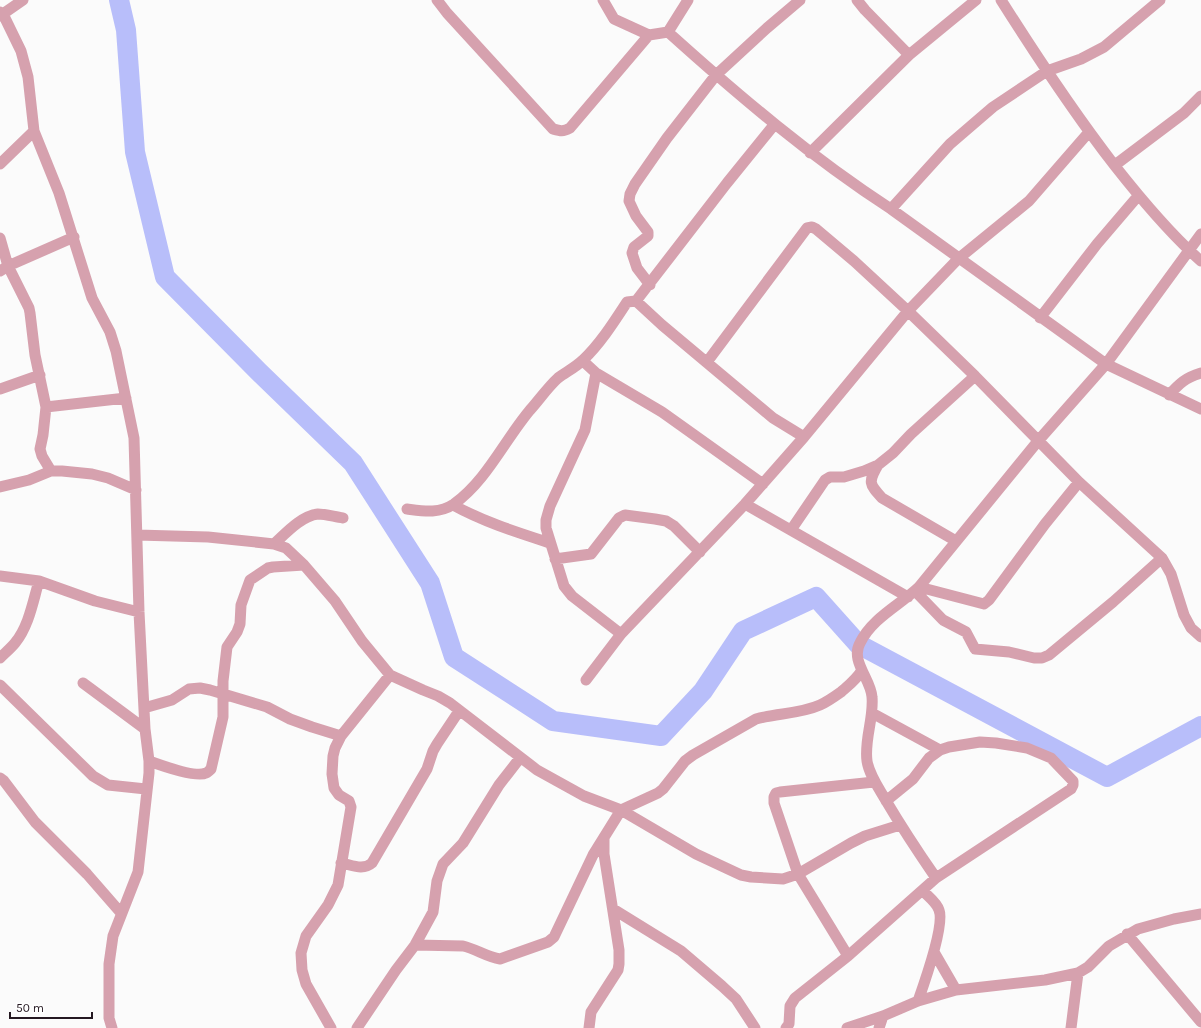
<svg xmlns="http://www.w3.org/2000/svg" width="1201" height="1028" font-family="Karla,sans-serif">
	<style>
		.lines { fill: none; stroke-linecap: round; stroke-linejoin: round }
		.river { stroke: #b8befa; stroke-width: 20 }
		.minor { stroke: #d6a1ae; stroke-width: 11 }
	</style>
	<rect width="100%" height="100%" fill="#fbfbfb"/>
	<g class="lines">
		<!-- river -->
		<path class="river" d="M119,0L126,30L135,152L165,277L259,372L353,463L430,583L454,657L553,721L661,736L703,691L743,631L816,597L858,644L1107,777L1201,726"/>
		<!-- minor -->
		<path class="minor" d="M437,0L447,13L553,129C560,131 563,132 570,128L649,35
			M603,0L614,19L649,35L668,32C739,96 811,157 891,209L1106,364L1201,409
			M857,0L865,10L909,55
			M1001,0C1037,57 1074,113 1115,166C1141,199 1169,233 1201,261
			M0,12L3,14L21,51L28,77L34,131L59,193L92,298L110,332L116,351L134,438L139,612L145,729L149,761V773L138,872L113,936L109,964V1018L112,1028
			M0,16L23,0
			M668,32L688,0
			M810,153L909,55L976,0
			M0,164L34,131
			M1115,165L1184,113L1201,96
			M891,209L950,144L993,107L1047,71L1081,59L1104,47L1160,0
			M0,238L8,266L29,308L30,313L35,355L46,407L43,435L40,449L42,456L51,471
			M0,271L8,266L74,237
			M650,285L637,268L632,253L634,247L648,236V232L636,216L629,201L630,194L635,184L667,138L716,75L767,28L800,0
			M636,301L727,183L774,125
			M1040,318L1097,244L1138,196
			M583,361L596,373L662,412L763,484
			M707,362L807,228L812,227L816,229L854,261L908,311L975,376L1079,482L1162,558L1171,574L1184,615L1191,628L1201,637
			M596,373L585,430L550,506L546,520V528L564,586L572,596L621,634
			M0,389L40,375
			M1169,395C1180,383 1185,378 1201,373
			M46,407L126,398
			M878,465C868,482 869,484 882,498L956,541
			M0,487L29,480L51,471H62L92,474L108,478L136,490
			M745,504L908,597
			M453,505C484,522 516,532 550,543
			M407,509C423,511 439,514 454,504C487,480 504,441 530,410C539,400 548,387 558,378C566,372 576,367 583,360C600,344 614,322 627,302L636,301L662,325L773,418L804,437
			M791,530L825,480L830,477H844L864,471L878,465L893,453L911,434L975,376
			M137,535L208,537L274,544L286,548L304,565L335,601L362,641L390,675L423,690L438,696L450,703L537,770L584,796L621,810L696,854L741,875L751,877L783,879L798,874L851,843L865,836L900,825
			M274,544C286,533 301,516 318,514C326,514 335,517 343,518
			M555,559L591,554L619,518L625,515L655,519L666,521L674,526L700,552
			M0,576L39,581L95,601L139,612
			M919,587L984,604L989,600L1045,524L1079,482
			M915,591L943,620L966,632L975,649L1009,652L1034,658H1042L1049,655L1113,602L1162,558
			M0,658C5,653 11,648 15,643C29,626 33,601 39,581
			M586,680L621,634L745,504L804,437L908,311L958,259L1029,201L1089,132
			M83,683L145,729
			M0,685L93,776L108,785L146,789
			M144,708L172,700L189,689L200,688L210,690L267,707L290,719L312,727L341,736
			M872,713L940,750
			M149,761C160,765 196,778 206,773C207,773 210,770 211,769L223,717V681L227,647L237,632L240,624L241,605L250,580L268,568L273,567L304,565
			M0,778L4,781L35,822L87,874L121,913
			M341,863C352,865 363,871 372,863L427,769L433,751L437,744L459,711
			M936,878C918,852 901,826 885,799C878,787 869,774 867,761C864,740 874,718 872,697C871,679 850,661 860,643C872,618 900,605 919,587L1038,441L1106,364L1201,234
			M613,909L681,951L722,986L736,999L755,1028
			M1127,934L1201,1022
			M415,945L463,946C476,949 487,957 500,959L548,942L554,937L593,855L621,810L658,793L663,789L685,761L693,755L756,719C777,713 800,714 820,705C827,702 834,697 841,692C849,685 857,679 862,670
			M934,952L956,990
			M848,956L798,874L774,803V797L776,793L780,792L874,782
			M918,1001C924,984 945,925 939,910C937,903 929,897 923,891
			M331,1028L306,984L302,970L301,953L306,936L328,905L338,885L351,807L349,801L339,795L334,788L332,774L333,756L335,748L341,736L390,675
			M357,1028L396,970L415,945L433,912L437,881L443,864L463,843L499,785L520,758
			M589,1028L591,1012L618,970L619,964V950L604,854V838
			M786,1028L789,1024L790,1006L795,998L848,956L936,878L1071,789L1073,785V781L1051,758L1027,748L996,743L980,742L949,747L940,750L929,758L913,779L886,801
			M847,1028L883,1016L918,1001L956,990L1045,980L1078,973L1088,967L1109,946L1138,929L1174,919L1201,914
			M879,1028L883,1016
			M1071,1028L1078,973"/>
	</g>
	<!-- scale -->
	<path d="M10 1012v6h82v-6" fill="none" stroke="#241821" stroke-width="2"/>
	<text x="16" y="1012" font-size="12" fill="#241821" stroke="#ffffff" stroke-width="3" paint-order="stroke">50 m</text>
</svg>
